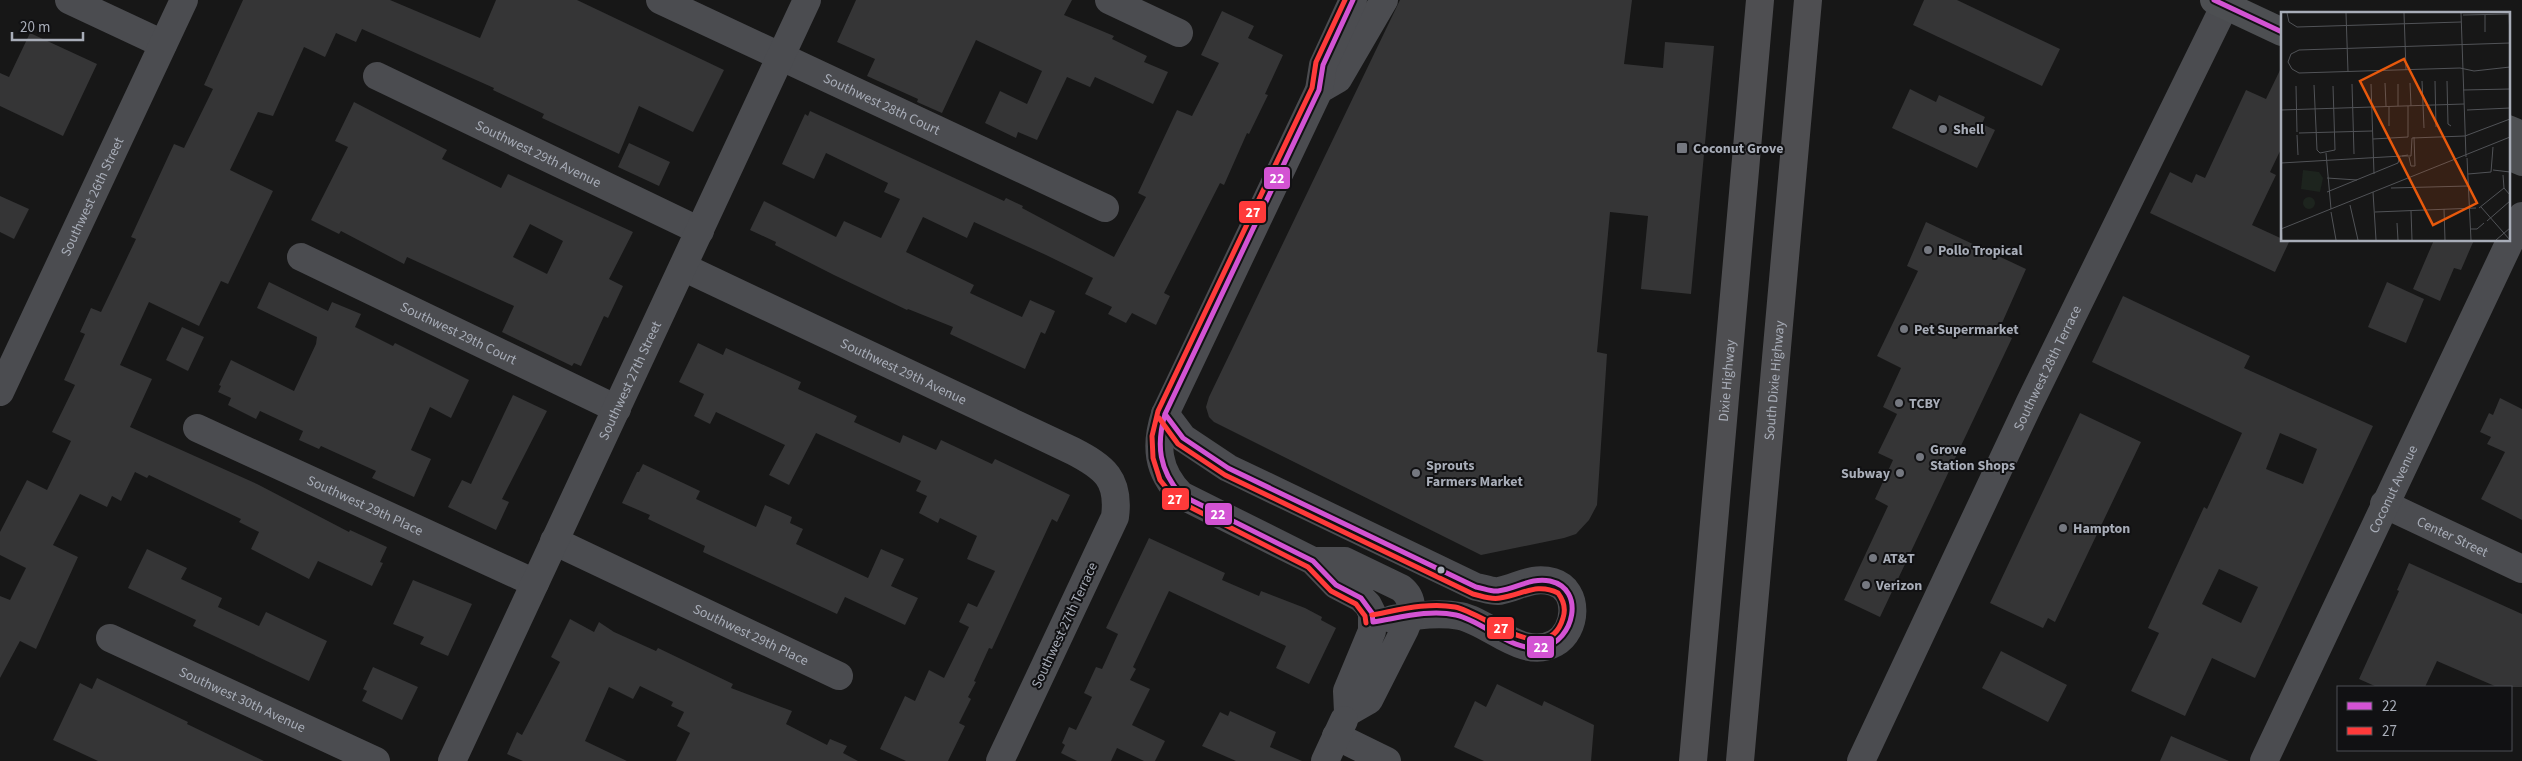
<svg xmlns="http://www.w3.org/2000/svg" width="2522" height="761" font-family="'Source Sans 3',sans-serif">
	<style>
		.building { fill: #353536; fill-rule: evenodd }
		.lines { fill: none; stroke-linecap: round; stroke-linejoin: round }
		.minor { stroke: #4b4c50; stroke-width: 28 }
		.major { stroke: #4d4f52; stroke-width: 28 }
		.highway { stroke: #4e4e51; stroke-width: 28 }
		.bus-1-casing { stroke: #111113; stroke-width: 9 }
		.bus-2-casing { stroke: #111113; stroke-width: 9 }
		.bus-1 { stroke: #d353d3; stroke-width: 5 }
		.bus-2 { stroke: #ff3a3a; stroke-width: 5 }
		.poi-dot { fill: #757880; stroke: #111113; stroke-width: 2 }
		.bus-dot { fill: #a8adb8; stroke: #111113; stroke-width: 2 }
		.labels { text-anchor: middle; stroke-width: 4; stroke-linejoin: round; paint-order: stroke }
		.street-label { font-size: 14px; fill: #a8adb8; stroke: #111113 }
		.poi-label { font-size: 14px; font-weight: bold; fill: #a8adb8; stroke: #111113; text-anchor: start }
		.inset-road { fill: none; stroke: #515357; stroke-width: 1 }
		.view { fill: #e8590c; fill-opacity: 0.15; stroke: #e8590c; stroke-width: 2.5 }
		.inset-edge { fill: none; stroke: #a8adb8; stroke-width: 2.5 }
		.line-badge { stroke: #111113; stroke-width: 2 }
		.badge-label { font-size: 14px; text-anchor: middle; font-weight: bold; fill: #fff }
	</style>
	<rect width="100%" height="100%" fill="#171717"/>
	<!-- building -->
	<path class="building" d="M243,0H390L480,38L496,0H577L724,70L693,132L639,106L619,154L542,118L544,114L493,90L494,88L362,29L356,42L336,33L325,57L304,47L273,116L258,112L230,170L273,191L228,284L221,281L199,326L149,302L120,365L152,379L130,427L257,484L349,532L350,530L387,547L380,562L383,563L372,586L318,561L309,579L251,549L259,532L239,522L241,519L149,475L147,478L135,472L121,501L112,496L107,507L80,494L53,545L78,557L36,649L20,641L0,678V596L10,600L26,568L0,555V532L27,480L47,490L71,441L52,432L75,385L64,380L85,334L80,332L91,308L101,312L136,239L131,237L174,144L184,148L213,89L204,85Z
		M856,0H1072L1064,15L1114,36L1112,39L1147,56L1144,62L1168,72L1153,104L1095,77L1090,87L1067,77L1037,140L1018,132L1016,138L985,123L1000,91L1027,104L1042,71L976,40L942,113L917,102L918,99L867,76L875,59L837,42Z
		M1400,0H1632L1624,64L1663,68L1665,42L1714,46L1691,294L1641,289L1648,216L1610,212L1597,352L1607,354L1597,505L1589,520L1576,534L1564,538L1481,555L1214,422L1209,417L1206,407L1209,397Z
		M1924,0H1957L2060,49L2042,86L1913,25Z
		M1222,11L1254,26L1248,38L1283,55L1265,94L1268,95L1249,134L1247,133L1224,185L1220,183L1164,293L1170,296L1156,325L1132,313L1126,323L1108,314L1112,307L1085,294L1093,278L1046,255L974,222L967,238L923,217L906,252L974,285L970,293L1022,317L1030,300L1055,311L1045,334L1041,332L1025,369L950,334L953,327L908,309L907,310L834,275L775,245L776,242L750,230L764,201L836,237L844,221L881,238L900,199L884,192L888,183L826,153L814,179L782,164L805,114L808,116L810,111L1004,201L1006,198L1023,206L1022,208L1114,257L1146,197L1138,193L1177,110L1192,116L1219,63L1201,55Z
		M30,33L97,64L63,136L0,106V73L9,77Z
		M2282,66V147L2270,172L2276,175L2252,225L2289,242L2275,272L2150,213L2170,172L2192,183L2196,174L2205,178L2246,90L2266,99Z
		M1910,89L1936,102L1939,95L1985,117L1982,124L1995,130L1977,168L1892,128Z
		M354,102L447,150L442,159L501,188L508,174L633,232L609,279L623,286L608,318L604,316L581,366L574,363L572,366L502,332L514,306L407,257L404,264L341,231L339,234L311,220L348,147L335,141ZM530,224L563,241L547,274L513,257Z
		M629,143L670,162L659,186L618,167Z
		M0,196L29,209L14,239L0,232Z
		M1926,222L2026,269L1998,332L2012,338L1880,617L1844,600L1888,506L1875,499L1893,460L1878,453L1897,414L1883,407L1901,368L1877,356L1918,271L1907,266Z
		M2434,240H2474L2461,270L2454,268L2440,301L2413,289Z
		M269,282L328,311L332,302L361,314L355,327L393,346L395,343L469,380L451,418L430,407L411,450L431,459L414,497L372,478L376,471L321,446L319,449L299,440L303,431L260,411L256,419L228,405L231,398L218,392L221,386L219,385L231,360L294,391L316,344L317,337L257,308Z
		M2387,282L2424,299L2406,343L2368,327Z
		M2123,296L2250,356L2244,368L2373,426L2255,678L2212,658L2185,716L2131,691L2159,633L2148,628L2204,507L2207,509L2242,433L2092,362ZM2280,433L2317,449L2303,484L2266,469ZM2219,569L2258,587L2241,623L2202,604Z
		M182,327L204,337L188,371L166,360Z
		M698,343L723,355L726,348L801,382L798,389L857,416L854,422L900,443L903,435L936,450L941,440L992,464L995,459L1070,495L1057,522L1052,519L992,649L989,648L974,681L976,682L968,697L971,699L959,723L965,726L948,761H906L880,749L905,696L915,701L929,670L944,678L969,627L959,622L968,603L977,607L995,571L967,559L977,536L940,518L938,523L919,513L927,496L916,491L921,481L816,433L789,485L769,475L785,445L716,412L710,424L694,416L704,394L679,382Z
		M513,395L547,411L502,499L509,502L496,530L448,507L462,480L471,484Z
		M2500,398L2522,409V520L2481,499L2505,452L2487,444L2491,437L2480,432L2489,413L2493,415Z
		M2080,413L2141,442L2055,622L2048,618L2043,628L1990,603Z
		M643,464L700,491L696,499L756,527L765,505L792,517L790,523L803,529L796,544L868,578L881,549L904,559L891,586L918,598L905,625L845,597L837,614L703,552L705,546L648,519L650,515L622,503L637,472H639Z
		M1149,538L1225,573L1222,580L1259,596L1261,591L1305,608L1322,617L1321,620L1336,628L1309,684L1276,668L1286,646L1169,591L1133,667L1136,669L1130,680L1150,689L1132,725L1165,741L1155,761H1144L1117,748L1111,761H1077L1061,753L1065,745L1062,743L1069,727L1076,730L1092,697L1084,693L1096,667L1102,669L1118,634L1106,628Z
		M147,549L187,568L181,579L222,598L218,607L259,626L266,612L327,641L309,681L193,626L196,620L128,588Z
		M2409,563L2522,614V687H2497L2437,661L2425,687H2377L2359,679L2399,591L2397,590Z
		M413,580L472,604L448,656L420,644L424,637L393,624Z
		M570,619L594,632L599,622L614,632L656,651L658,648L733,684L731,688L792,711L786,724L827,745L830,739L847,746L843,753L858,761H676L690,733L677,726L684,712L671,706L673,702L640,686L633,699L609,687L585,741L627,761H523L507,754L517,732L522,735L560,662L551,657Z
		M2001,651L2067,685L2048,722L1982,688Z
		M373,667L418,687L402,720L362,701L367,691L363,689Z
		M97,678L188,722L187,724L264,761H98L53,740L80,683L92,689Z
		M1497,684L1542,706L1544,701L1594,725L1591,761H1484L1454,747L1475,701L1486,707Z
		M1230,711L1276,732L1270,747L1302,761H1236L1202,746L1220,712L1228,716Z
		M2171,736L2229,761H2160Z"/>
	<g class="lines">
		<!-- minor -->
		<g class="minor">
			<path d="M69,0L163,44"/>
			<path id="s1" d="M660,0L1105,208"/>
			<path d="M1109,0L1179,33"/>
			<path id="s2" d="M377,76L700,231"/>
			<path d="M1319,90L1338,79L1384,0"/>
			<path id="s3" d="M301,257L617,409"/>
			<path id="s4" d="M683,267L1073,451C1104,467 1120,479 1115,517L1000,761"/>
			<path id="s5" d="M0,392L184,0"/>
			<path d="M1165,414L1183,438L1228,468L1476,587C1483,588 1492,592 1499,591C1519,587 1532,576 1553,582C1580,590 1577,631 1555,643C1523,661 1490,622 1460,616C1437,612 1414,616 1392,619"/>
			<path id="s6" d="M197,428L535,583"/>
			<path id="s7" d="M2384,504L2522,569"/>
			<path id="s8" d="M554,541L839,676"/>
			<path d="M1313,561H1345L1401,588C1415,599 1412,613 1405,629L1369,700L1348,712L1347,691L1372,631V613L1368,605L1361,598L1336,585L1313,561L1181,495C1157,471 1155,445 1165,414L1319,90L1323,65L1353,0"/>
			<path id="s9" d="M110,638L376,761"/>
			<path d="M1336,736L1387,761"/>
			<path id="s10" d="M452,761L807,0"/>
			<path d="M1325,761L1344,720"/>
			<path id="s11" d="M1861,761L2030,402L2225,5"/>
			<path id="s12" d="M2264,761L2522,216"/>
		</g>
		<!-- major -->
		<path class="major" d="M2214,0L2282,32
			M2508,129L2522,135
			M2508,156L2522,162"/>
		<!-- highway -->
		<g class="highway">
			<path id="s13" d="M1693,761L1760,0"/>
			<path id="s14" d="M1740,761L1808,0"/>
		</g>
		<defs>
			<path id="bus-1" d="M1353,0L1323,65L1319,90L1165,414C1156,445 1159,470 1181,495L1313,561L1336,585L1361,598L1372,613L1373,622
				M2214,0L2282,32
				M1165,414L1183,438L1228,468L1476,587C1483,588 1491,592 1498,591C1516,589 1531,577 1550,581C1586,589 1574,641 1543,647C1513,654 1484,621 1456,615C1429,609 1399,618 1373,622"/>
			<path id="bus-2" d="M1345,0L1316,62L1312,88L1158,411L1152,436L1153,458L1160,480L1176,500L1308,567L1331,591L1356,604L1365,616L1366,623
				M1159,418L1178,444L1225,475L1473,594C1482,596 1491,600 1500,598C1522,595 1537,582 1558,593C1564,601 1566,609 1563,618C1548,670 1485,613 1455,607C1428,602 1399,610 1372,615"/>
		</defs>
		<!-- bus-1 casing -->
		<use href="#bus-1" class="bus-1-casing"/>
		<!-- bus-2 casing -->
		<use href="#bus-2" class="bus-2-casing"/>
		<!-- bus-1 -->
		<use href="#bus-1" class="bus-1"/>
		<!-- bus-2 -->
		<use href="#bus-2" class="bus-2"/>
	</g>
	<!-- markers -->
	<g class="poi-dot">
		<circle cx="1943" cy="129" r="5"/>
		<rect x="1676" y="142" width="12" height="12" rx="2.5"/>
		<circle cx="1928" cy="250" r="5"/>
		<circle cx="1904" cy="329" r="5"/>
		<circle cx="1899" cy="403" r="5"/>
		<circle cx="1920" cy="457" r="5"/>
		<circle cx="1416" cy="473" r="5"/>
		<circle cx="1900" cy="473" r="5"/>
		<circle cx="2063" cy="528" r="5"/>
		<circle cx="1873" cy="558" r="5"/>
		<circle cx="1866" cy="585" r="5"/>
	</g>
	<circle class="bus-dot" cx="1441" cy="570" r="4.5"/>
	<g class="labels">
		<!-- street labels -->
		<g class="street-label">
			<text dy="5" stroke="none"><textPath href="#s1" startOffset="245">Southwest 28th Court</textPath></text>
			<text dy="5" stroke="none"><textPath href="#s2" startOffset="179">Southwest 29th Avenue</textPath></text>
			<text dy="5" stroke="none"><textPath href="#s5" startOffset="216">Southwest 26th Street</textPath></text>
			<text dy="5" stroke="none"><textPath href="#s3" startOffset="175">Southwest 29th Court</textPath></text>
			<text dy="5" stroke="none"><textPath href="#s11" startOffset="435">Southwest 28th Terrace</textPath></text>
			<text dy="5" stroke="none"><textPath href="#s4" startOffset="244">Southwest 29th Avenue</textPath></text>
			<text dy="5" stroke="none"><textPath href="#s13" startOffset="382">Dixie Highway</textPath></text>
			<text dy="5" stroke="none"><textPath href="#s10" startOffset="420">Southwest 27th Street</textPath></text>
			<text dy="5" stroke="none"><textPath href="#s14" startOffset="382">South Dixie Highway</textPath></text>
			<text dy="5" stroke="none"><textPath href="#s12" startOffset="301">Coconut Avenue</textPath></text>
			<text dy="5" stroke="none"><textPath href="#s6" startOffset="185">Southwest 29th Place</textPath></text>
			<text dy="5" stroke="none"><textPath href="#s7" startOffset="76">Center Street</textPath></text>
			<text transform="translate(1064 625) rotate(-65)" y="5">Southwest 27th Terrace</text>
			<text dy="5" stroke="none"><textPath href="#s8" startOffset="218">Southwest 29th Place</textPath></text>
			<text dy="5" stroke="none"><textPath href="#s9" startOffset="146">Southwest 30th Avenue</textPath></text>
		</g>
		<!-- poi labels -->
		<g class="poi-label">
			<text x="1953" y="134">Shell</text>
			<text x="1693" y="153">Coconut Grove</text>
			<text x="1938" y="255">Pollo Tropical</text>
			<text x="1914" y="334">Pet Supermarket</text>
			<text x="1909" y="408">TCBY</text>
			<text x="1930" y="454">Grove<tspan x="1930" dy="16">Station Shops</tspan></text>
			<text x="1426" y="470">Sprouts<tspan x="1426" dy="16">Farmers Market</tspan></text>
			<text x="1890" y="478" text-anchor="end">Subway</text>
			<text x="2073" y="533">Hampton</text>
			<text x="1883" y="563">AT&amp;T</text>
			<text x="1876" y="590">Verizon</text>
		</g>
	</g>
	<!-- overview -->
	<g transform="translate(2281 12)">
		<rect width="229" height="229" fill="#171717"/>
		<path d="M22,158L38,160L42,166L39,180L20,177ZM22 191a6 6 0 1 1 12 0a6 6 0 1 1-12 0Z" fill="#1d241e"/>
		<path class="inset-road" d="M6,1L8,10L16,15L180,10M65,1L67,60M123,1L125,58M180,1L185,145M228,1L229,26M182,3L229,2M204,3V20M7,50L11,57L18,61L179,56L193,59L229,55M7,50L10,42L18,38L229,31M141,69L143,116M154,69L155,115M166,69L167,112L170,114M104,71L105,94M129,71L130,94M71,72L73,142M90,72L93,162M117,72V94M33,73L36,138L39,141L54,138L52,74M15,74L16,120M182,78L229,77M108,94V114M0,98L183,92M186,98L229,96M18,121L91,119M16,123L17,143M184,124L229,107M92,127L127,125V94M45,141L50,197M127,143L121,144H130L131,126L184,124M128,145L130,154H134L133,125M186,146L190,228M0,151L121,144M212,158L229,160M210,160L212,135M187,162L210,160M222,163L223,176L229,183M46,166L76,168M110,176L187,174M46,180L117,151L119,144M92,180L95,228M69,193L77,228M0,195L1,228M200,195L229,228M198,196L223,176M163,197L164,228M130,199L131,228M50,200L55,228M94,200L195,196M206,209L229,189M116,211L117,228M0,217L229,125M189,217H196L203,211M215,228L229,216"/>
		<path class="view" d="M123,47L196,191L152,213L79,69Z"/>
		<rect width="229" height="229" class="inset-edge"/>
	</g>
	<g class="line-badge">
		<rect x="1263" y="166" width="28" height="24" rx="5" fill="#d353d3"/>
		<rect x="1238" y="200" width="29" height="24" rx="5" fill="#ff3a3a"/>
		<rect x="1161" y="487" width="29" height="24" rx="5" fill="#ff3a3a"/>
		<rect x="1204" y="502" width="29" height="24" rx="5" fill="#d353d3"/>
		<rect x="1486" y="616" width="29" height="24" rx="5" fill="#ff3a3a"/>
		<rect x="1526" y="635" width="29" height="24" rx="5" fill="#d353d3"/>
	</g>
	<g class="badge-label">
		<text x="1277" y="183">22</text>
		<text x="1253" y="217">27</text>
		<text x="1175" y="504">27</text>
		<text x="1218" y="519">22</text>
		<text x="1501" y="633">27</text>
		<text x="1541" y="652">22</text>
	</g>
	<!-- legend -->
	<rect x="2337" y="686" width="175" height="65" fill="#111113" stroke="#4d4f55"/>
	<rect x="2347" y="702" width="25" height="8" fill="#d353d3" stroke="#4d4f55"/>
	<text x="2382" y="711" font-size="15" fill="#a8adb8">22</text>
	<rect x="2347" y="727" width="25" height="8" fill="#ff3a3a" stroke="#4d4f55"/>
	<text x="2382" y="736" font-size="15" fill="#a8adb8">27</text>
	<!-- scale -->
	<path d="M12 32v8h71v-8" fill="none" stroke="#a8adb8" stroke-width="2.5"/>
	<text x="20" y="32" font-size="15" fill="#a8adb8" stroke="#111113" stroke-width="4" paint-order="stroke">20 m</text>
</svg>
